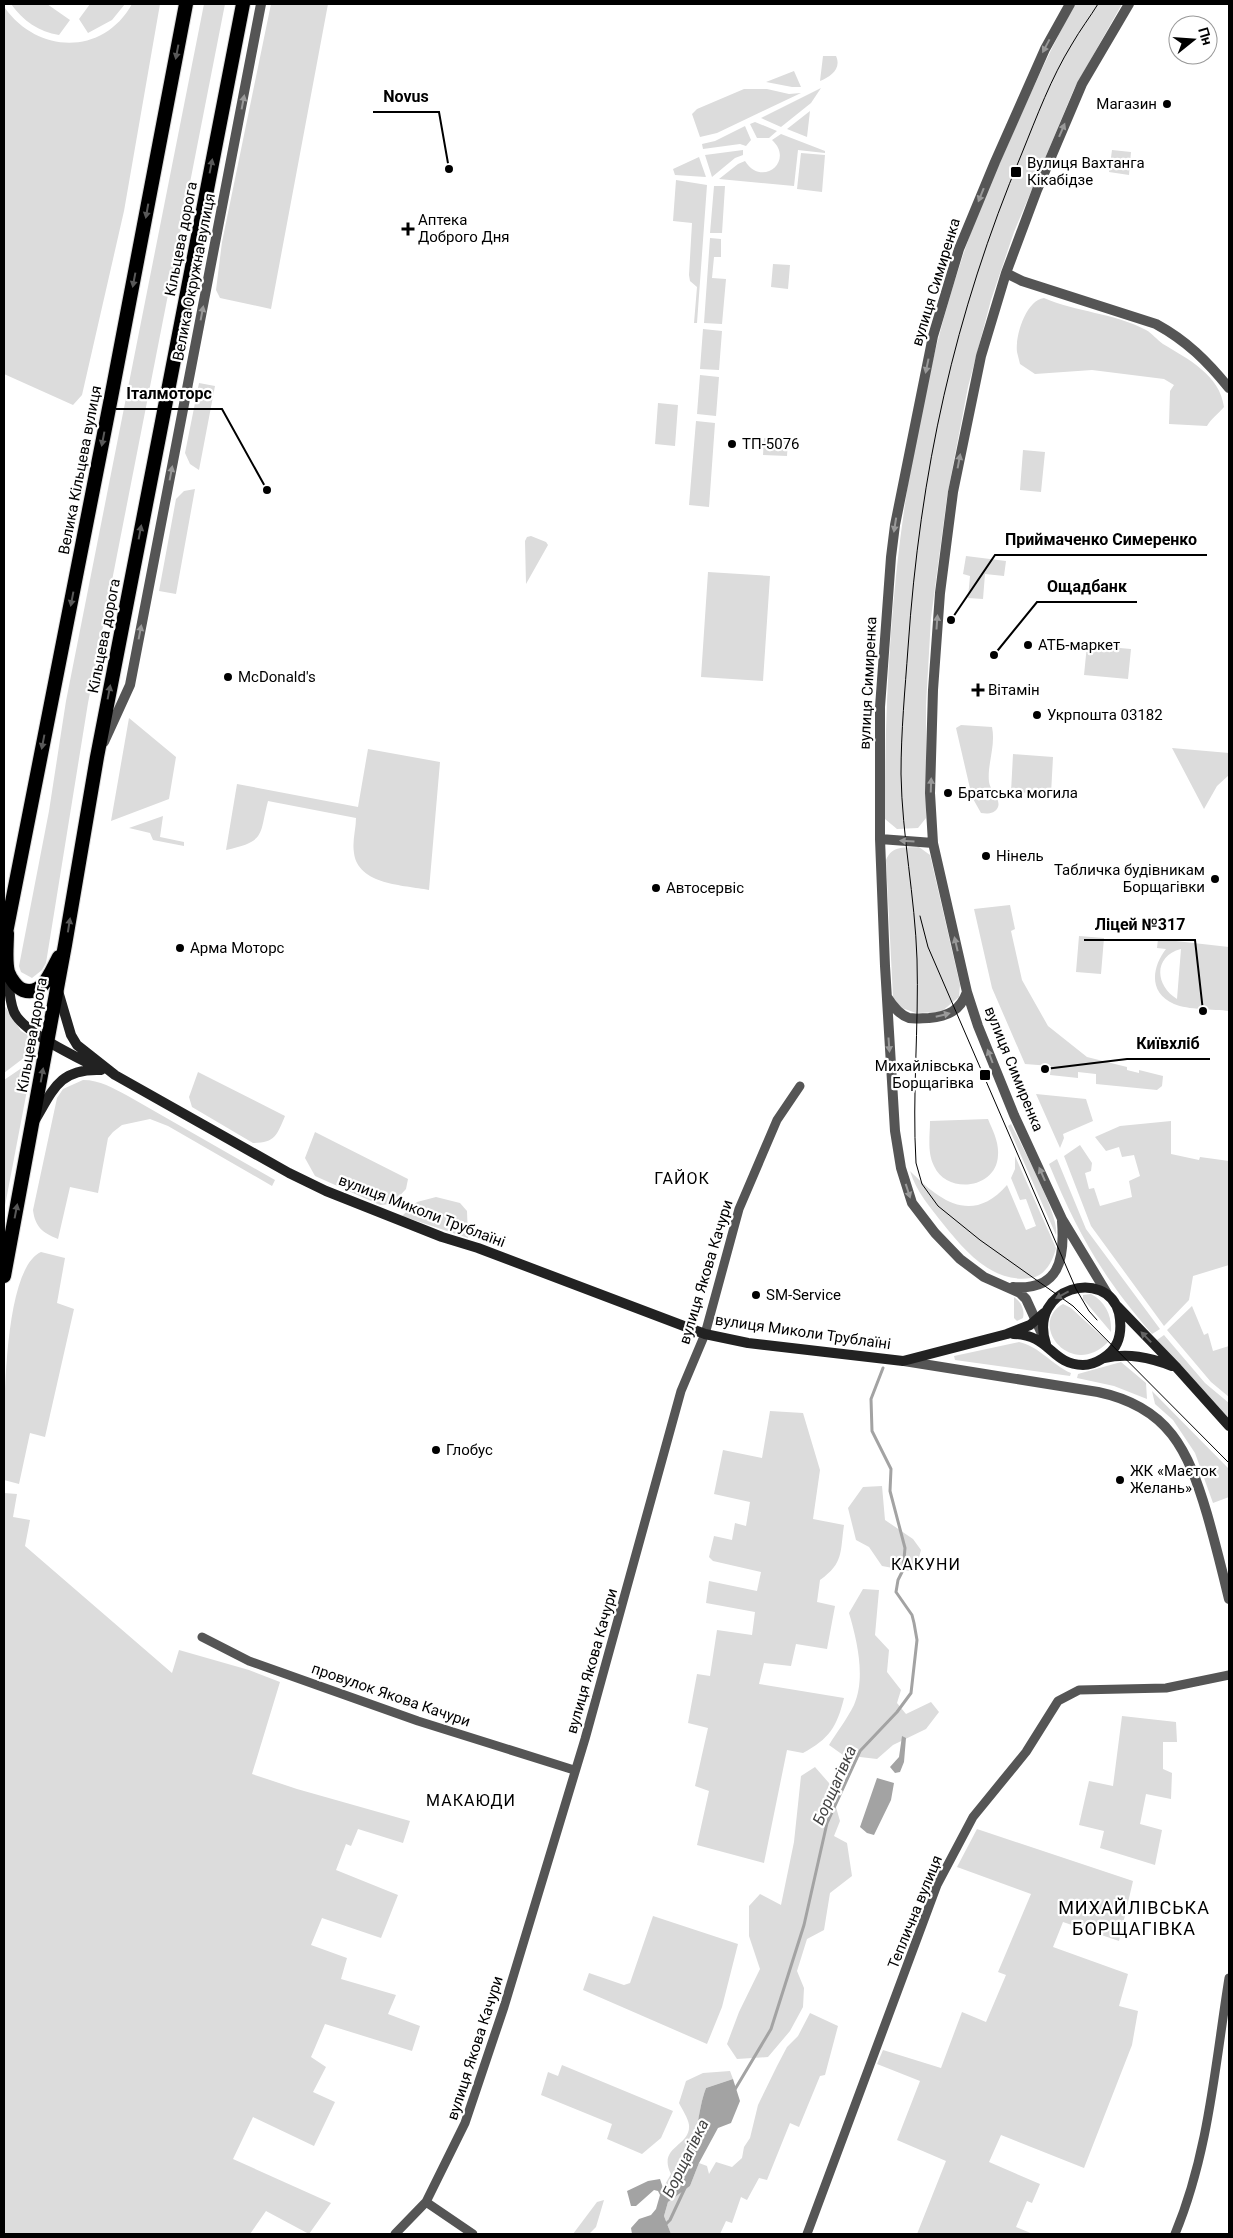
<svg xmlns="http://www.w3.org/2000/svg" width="1233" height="2238" font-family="Roboto,sans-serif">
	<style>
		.green { fill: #dcdcdc; fill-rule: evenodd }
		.water { fill: #a3a3a3 }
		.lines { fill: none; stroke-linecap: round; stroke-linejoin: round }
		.stream { stroke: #a3a3a3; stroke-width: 3 }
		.trunk-casing { stroke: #dbdbdb; stroke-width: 16 }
		.minor { stroke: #555; stroke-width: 9 }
		.tertiary { stroke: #555; stroke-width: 10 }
		.secondary { stroke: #222; stroke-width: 10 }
		.trunk { stroke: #000; stroke-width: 14 }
		.tram { stroke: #000; stroke-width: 1 }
		.oneway { fill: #999 }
		.oneway2 { fill: #595959 }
		.oneway3 { fill: #646464 }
		.poi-dot { fill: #000; stroke: #fff; stroke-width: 2 }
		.labels { text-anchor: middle; stroke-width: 4.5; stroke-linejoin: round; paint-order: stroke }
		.poi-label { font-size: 15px; fill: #000; stroke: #fff; text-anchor: start }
		.street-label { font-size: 15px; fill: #000; stroke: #fff }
		.neighbourhood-label { font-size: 16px; letter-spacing: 1px; fill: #000; stroke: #fff }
		.water-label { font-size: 16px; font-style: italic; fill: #444; stroke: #fff }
		.quarter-label { font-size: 18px; letter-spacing: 1px; fill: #000; stroke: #fff }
		.leader { fill: none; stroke: #000; stroke-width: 2 }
		.callout-dot { fill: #000; stroke: #fff; stroke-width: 2 }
		.callout-label { font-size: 16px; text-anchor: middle; font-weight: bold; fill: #000; stroke: #fff; stroke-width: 4.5; stroke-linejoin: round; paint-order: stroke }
	</style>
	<rect width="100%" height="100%" fill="#fff"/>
	<!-- green -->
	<path class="green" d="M11,4H47L70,20L59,35C39,32 23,21 11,4Z
		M90,4H125L112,20L88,33L79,19Z
		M132,4H160L124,211L82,395L73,405L4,374V9L5,8C38,54 103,56 132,4Z
		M204,4H225L88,703L46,963L42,970L32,978L21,972L19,966L49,811L66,701Z
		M271,4H328L271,309L220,298L216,290L222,242Z
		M1075,4H1122L1074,89L1014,232L991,300L968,387L947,497L931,618L926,705V818L918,828L897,829L885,819C884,619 904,421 971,232C981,201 996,172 1009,142C1030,95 1050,49 1075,4Z
		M823,56H836C842,69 830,77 820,81Z
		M794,71L801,87H792L766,82Z
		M821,88L811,103L781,127L761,118Z
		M744,89H767L789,94L801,93L717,133L700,137L692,114L697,109Z
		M810,111L807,137L787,129Z
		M755,122L777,131L769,138H757L750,124Z
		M745,126L751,140L746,146L740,144L703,149L702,144L715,141Z
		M781,134L825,151V153L798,150L794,186L719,179L738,164L745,161C762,188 795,161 772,140Z
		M743,150V155L735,158L712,177L705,155Z
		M1112,150L1131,152L1129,175L1109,172Z
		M801,153L825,155L822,192L797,189Z
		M699,157L706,177L675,175L673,169Z
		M676,180L707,185L697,323H694L697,287L690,281L689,275L692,223L673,221Z
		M714,186H725L722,233H710Z
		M710,238L721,239V257H714L712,278L726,279L722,324L704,323Z
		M773,264L790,265L788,289L771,287Z
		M1044,298C1076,312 1114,313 1146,330C1152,333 1157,340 1163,344C1188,359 1220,375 1224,407C1218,414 1211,419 1207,426L1169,424L1170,391L1174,385L1164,379L1092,370L1035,374L1020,364C1019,360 1018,356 1017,352C1015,336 1026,300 1044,298Z
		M703,329L722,331L719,370L700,369Z
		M700,375L719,377L716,416L697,414Z
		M199,383L215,386L199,470L190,464L185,453Z
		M658,403L678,405L675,446L655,444Z
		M696,421L715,423L709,507L689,505Z
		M764,438L788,440L787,456L763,455Z
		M1023,450L1045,452L1041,492L1020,490Z
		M195,489L176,594L159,591L176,499L184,491Z
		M531,536L546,542L548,545L526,584L525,541L527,537Z
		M966,556L1006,561L1004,576L985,574L983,599L968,598L970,576L963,574Z
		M708,572L770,576L763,681L701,677Z
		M1087,645L1131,649L1128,679L1084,675Z
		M129,718L176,757L169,799L111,821Z
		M961,725L992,727C996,746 987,764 989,782C990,790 1001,799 998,807C995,814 987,814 981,813L972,797L956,728Z
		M1172,748L1229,753V775L1217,786L1204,809Z
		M368,749L440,762L429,890C404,885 358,885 354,853C352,841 356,829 356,818L268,801C259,836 266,841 226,850L237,784L358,807Z
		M1013,754L1053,757L1051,794L1011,792Z
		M163,816L160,837L184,842V846L153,840L150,833L129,828Z
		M919,847L930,855L960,985L959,997L941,1012L916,1013L899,1007L893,997L886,860C892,845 905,848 919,847Z
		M1010,905L1015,929L1011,931L1022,980L1048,1026L1087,1057L1127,1067V1070L1139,1073V1070L1163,1076L1162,1086L1157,1090L1096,1084V1074L1078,1072V1078L1050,1075L1051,1066L1025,1064L992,988L974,909Z
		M1079,936L1104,938L1101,974L1076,972Z
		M1158,939L1229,947V1011C1214,1009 1188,1010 1174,1004C1148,993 1152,967 1166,949L1157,948ZM1181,949L1177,999C1155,986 1153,956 1181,949Z
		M4,1005L21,1031L37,1041L33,1057H25L4,1073Z
		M29,1063L32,1064L4,1211V1080Z
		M198,1072L285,1116C277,1135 275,1143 253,1143L192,1107L189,1097Z
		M83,1080C100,1080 113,1088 128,1096L275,1180L272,1186L168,1126L150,1119L122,1125L113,1132L108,1138L98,1193L70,1187L58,1239C43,1233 35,1227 33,1210L57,1098L63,1089Z
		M1036,1094L1086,1099L1093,1121L1063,1134L1064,1138L1060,1148Z
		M988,1119C993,1131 999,1142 998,1155C997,1189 947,1195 934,1166C927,1152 930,1136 930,1121Z
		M1171,1121V1154L1199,1160L1200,1157L1229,1161V1265L1193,1276L1189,1300L1164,1326L1091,1226L1064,1156L1080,1145L1092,1163L1091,1171L1085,1173L1089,1189L1094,1188L1100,1206L1132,1197L1129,1181L1140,1176L1134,1155L1122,1157L1119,1147L1106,1151L1095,1137L1120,1126Z
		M1011,1124C1021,1145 1060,1216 1056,1235L1008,1126Z
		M315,1132L408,1179L406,1189L392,1204L380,1205L315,1176L305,1158Z
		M1015,1156L1056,1248C1053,1261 1045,1276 1031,1278C993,1284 965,1251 944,1225C930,1207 917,1193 910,1171C940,1201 972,1225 1007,1185L1026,1230L1036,1226L1026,1199L1020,1200L1011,1178L1015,1169Z
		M1057,1159L1086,1229L1160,1329L1152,1334C1103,1278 1077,1232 1049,1164Z
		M436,1197L460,1203L467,1211L468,1238L402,1216L417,1202Z
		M41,1252L65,1258L57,1303L74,1309L45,1437L30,1433L19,1484L4,1480C4,1435 0,1270 41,1252Z
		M1091,1294C1106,1302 1112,1316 1111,1332L1083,1299V1295Z
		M1014,1297C1021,1302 1025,1310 1023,1318L1017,1321L1014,1318Z
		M1063,1304L1071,1308L1108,1342C1071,1380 1027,1324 1063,1304Z
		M1192,1306L1204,1335L1208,1333L1213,1351L1229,1346V1397L1211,1382L1167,1330Z
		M1164,1335L1205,1383L1229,1403V1419L1194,1383L1157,1340Z
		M1019,1342C1039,1346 1052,1365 1071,1373L1070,1376L955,1360L954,1356Z
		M1121,1362L1146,1383L1147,1399L1114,1386L1077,1378L1078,1374Z
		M1152,1391L1229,1469V1497L1213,1503L1195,1453L1173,1420L1155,1404Z
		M770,1411L803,1413L820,1470L813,1519L844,1525C840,1552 844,1563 820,1580L817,1602L835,1606L827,1649L796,1644L791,1666L764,1663L759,1684L844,1698C837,1727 829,1739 803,1753L787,1750L764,1863L697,1845L709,1791L695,1786L708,1728L688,1723L697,1674L710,1676L717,1630L752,1635L755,1612L706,1603L709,1581L757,1591L761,1572L713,1561L709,1557L714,1536L732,1540L735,1523L746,1526L750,1502L714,1494L723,1450L762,1458Z
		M882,1486L885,1520L913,1539L921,1550L915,1572L882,1566L869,1547L856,1540L848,1508L863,1487Z
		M4,1493L17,1494L13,1517L30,1520L25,1546L172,1673L179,1650L249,1670L280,1682L252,1774L297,1789L410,1821L403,1843L358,1829L351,1846L346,1844L336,1870L398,1895L381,1938L322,1918L311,1945L347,1958L341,1979L396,1995L388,2014L420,2026L412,2051L325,2024L311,2057L326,2067L313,2092L335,2102L314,2146L253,2117L233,2159L331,2203L309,2234L266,2211L250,2234H4Z
		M863,1589L879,1590L875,1635L889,1650L887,1672L901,1690L897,1703L906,1714L931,1702L939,1712L926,1729L893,1745L877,1759L843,1755L829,1745C837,1732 847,1719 854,1705C866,1678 857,1640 849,1613Z
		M1122,1716L1176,1722L1177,1742H1163V1769L1172,1773L1171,1799L1146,1794L1140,1824L1162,1830L1155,1865L1100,1848L1104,1831L1079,1825L1089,1781L1113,1786Z
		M815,1767L829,1783L840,1821L834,1836L847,1843L852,1876L830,1893L824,1930L807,1939L797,1971L804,1988L803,2007L790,2031L768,2057L737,2059L727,2044L739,2012L760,1969L749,1936V1906L760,1894L781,1905L794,1842L801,1776Z
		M977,1829L1133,1881L1119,1941L1063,1922L1053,1947L1128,1974L1119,2006L1138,2011L1132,2045L1084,2168L1001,2135L989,2162L1040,2184L1032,2203L1027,2201L1016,2227L1033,2234H917L946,2161L897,2140L920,2081L877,2064L883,2050L941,2068L962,2012L986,2022L1006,1975L998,1972L1031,1894L957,1867Z
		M653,1916L738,1944L722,2007L707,2044L583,1990L589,1973L624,1985L630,1983Z
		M810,2013L838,2026L825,2075L820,2076L799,2127L790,2123L767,2180L759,2178L747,2200L741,2197L732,2223L726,2221L720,2234H671L664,2216L668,2202L690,2186L699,2163L707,2166L709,2174L716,2162L732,2167L742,2158L744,2147L750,2138L758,2105L777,2066L787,2047L798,2036Z
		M562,2065L673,2111L661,2138L642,2154L607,2139L612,2124L541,2095L548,2072L558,2076Z
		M730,2071L733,2079L706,2088C701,2101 700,2113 697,2126C693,2149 681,2172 671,2193L663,2188L671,2174C657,2146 691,2147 689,2125C688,2118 682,2109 679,2103L686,2081L703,2073Z
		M604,2200L596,2227L589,2234H573L597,2202Z"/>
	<!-- water -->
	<path class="water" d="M902,1736L906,1738L904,1762L900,1772L895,1773L890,1767L899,1757Z
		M877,1778L894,1783L891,1800L874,1835L867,1833L860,1827Z
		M733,2079L740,2101L731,2123L718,2128L699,2163L690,2186L668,2202L664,2216L671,2234H632L631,2228L639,2219L651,2215L656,2209L660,2195L658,2191L654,2190L636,2206H631L627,2191L648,2181L660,2179L663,2188L671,2193C682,2172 693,2149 697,2126C700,2112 701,2101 706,2088Z"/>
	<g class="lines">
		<!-- stream -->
		<path class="stream" d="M734,2091L771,2029L804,1925L827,1823L860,1751L897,1712L911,1693L917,1640L914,1623L912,1615L896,1592L898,1580L903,1570L905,1548L890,1491L891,1469L872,1431L871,1399L883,1368
			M664,2226L670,2220L685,2188"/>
		<defs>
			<path id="trunk" d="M7,933C7,945 5,961 8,972C10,978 17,988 23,990C43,997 51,971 59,957
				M4,943L111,398L186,4
				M4,1276L65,945L97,757L243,4"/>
		</defs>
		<!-- trunk casing -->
		<use href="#trunk" class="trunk-casing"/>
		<!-- minor -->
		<path class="minor" d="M202,1637L249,1661L418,1721L574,1770
			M426,2202L473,2234
			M395,2234L426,2202L465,2123L504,2007L585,1739L681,1391L705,1334L739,1209L777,1120L800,1086
			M807,2234L937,1885L973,1817L1026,1752L1058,1701L1079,1690L1166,1688L1229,1675
			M1175,2234C1209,2152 1215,2065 1229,1978"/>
		<!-- tertiary -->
		<path class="tertiary" d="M1006,273L1022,281L1156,324C1187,341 1207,361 1229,388
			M104,742L130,685L261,4
			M880,839L933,843
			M887,997C892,1005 899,1015 909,1018C915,1019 923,1018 929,1018C948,1016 960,1011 967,992
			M1013,1287C1059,1291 1065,1260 1062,1221
			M1108,1295L1062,1219L1014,1115L978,1026L967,992L933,843L930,793L933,690L940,593L953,492L981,356L1006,273L1037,190L1082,84L1129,4
			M1042,1334L1026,1299L1020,1293L984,1277L960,1259L935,1233L912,1203L901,1168L895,1131L885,966L880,839V707L891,557L895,525L933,336L959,249L995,162L1045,49L1070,4
			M904,1361L1098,1392C1169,1407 1188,1450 1207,1514C1215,1542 1222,1570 1229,1599"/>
		<!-- secondary -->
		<path class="secondary" d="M8,974C9,987 9,1000 14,1012C23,1033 80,1058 101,1070
			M58,991L71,1035L77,1045L115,1075L289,1173L326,1191L442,1237L478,1248L705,1334L748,1343L903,1361L1007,1334L1030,1325L1044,1313
			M35,1120C53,1090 59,1069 99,1070
			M1117,1306L1177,1368L1229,1426
			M1013,1334C1050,1334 1051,1365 1083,1365C1095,1365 1112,1355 1117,1343C1121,1334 1121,1323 1119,1313C1107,1267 1027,1287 1046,1344
			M1104,1358C1128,1353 1149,1357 1172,1366"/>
		<!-- trunk -->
		<use href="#trunk" class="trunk"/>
		<!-- tram -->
		<path class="tram" d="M1098,4C1090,17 1080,30 1072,44C1051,78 1037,116 1022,153C954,315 920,472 908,648C905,690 901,731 901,774C902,836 915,897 917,959C919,1027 912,1095 916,1163L922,1184L938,1206L980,1240L1073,1306L1229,1463
			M920,916L928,947L1076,1289L1089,1311L1097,1320"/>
	</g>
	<!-- one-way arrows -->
	<defs><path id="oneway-solid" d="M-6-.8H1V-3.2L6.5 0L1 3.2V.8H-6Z" transform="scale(1.25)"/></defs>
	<g class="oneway">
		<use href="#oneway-solid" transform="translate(1046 46) rotate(118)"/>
		<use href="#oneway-solid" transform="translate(243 102) rotate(-79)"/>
		<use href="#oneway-solid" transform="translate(1062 130) rotate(-67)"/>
		<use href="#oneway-solid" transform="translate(981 195) rotate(112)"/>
		<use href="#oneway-solid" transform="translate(202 313) rotate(-79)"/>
		<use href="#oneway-solid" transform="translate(927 366) rotate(102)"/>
		<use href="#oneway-solid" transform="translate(959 461) rotate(-79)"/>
		<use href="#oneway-solid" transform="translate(171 473) rotate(-79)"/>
		<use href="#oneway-solid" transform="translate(895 525) rotate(99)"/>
		<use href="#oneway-solid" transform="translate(937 622) rotate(-86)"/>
		<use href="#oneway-solid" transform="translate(140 632) rotate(-79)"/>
		<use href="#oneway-solid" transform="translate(931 785) rotate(-88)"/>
		<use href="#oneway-solid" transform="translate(907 841) rotate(-176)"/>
		<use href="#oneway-solid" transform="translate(956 944) rotate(-103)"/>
		<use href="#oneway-solid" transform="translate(943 1015) rotate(-14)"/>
		<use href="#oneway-solid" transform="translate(889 1045) rotate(86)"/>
		<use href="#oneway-solid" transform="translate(990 1056) rotate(-111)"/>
		<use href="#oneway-solid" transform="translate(1042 1174) rotate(-114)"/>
		<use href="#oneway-solid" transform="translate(908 1191) rotate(72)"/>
	</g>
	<g class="oneway2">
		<use href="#oneway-solid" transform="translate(177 52) rotate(101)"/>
		<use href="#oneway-solid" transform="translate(211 166) rotate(-79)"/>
		<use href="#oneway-solid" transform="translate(147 211) rotate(100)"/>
		<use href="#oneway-solid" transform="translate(134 280) rotate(101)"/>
		<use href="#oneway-solid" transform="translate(103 439) rotate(101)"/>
		<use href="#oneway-solid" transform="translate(140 532) rotate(-79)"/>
		<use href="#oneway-solid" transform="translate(72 599) rotate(101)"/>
		<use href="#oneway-solid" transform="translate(109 692) rotate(-79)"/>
		<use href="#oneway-solid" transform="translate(43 742) rotate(101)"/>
		<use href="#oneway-solid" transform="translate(69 925) rotate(-81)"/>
		<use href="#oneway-solid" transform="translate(42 1075) rotate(-80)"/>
		<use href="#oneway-solid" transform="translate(16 1211) rotate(-79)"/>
	</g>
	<g class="oneway3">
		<use href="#oneway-solid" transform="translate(1062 1295) rotate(152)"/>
		<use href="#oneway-solid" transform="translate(1146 1337) rotate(-134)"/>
	</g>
	<!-- markers -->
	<g class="poi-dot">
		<circle cx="1167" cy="104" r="5"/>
		<rect x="1010" y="166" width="12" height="12" rx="2.5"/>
		<path d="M405.5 221.5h5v5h5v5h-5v5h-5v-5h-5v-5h5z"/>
		<circle cx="732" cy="444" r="5"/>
		<circle cx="1028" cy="645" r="5"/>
		<circle cx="228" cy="677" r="5"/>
		<path d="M975.5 682.5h5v5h5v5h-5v5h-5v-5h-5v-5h5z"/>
		<circle cx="1037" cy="715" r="5"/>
		<circle cx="948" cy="793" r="5"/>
		<circle cx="986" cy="856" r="5"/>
		<circle cx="1215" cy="879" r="5"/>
		<circle cx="656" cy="888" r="5"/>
		<circle cx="180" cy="948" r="5"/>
		<rect x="979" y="1069" width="12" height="12" rx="2.5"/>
		<circle cx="756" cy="1295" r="5"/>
		<circle cx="436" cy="1450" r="5"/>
		<circle cx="1120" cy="1480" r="5"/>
	</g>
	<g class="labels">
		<!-- poi labels -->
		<g class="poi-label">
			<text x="1157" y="109" text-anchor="end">Магазин</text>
			<text x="1027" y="168">Вулиця Вахтанга<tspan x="1027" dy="17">Кікабідзе</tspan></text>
			<text x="418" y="225">Аптека<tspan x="418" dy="17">Доброго Дня</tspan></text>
			<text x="742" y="449">ТП-5076</text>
			<text x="1038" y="650">АТБ-маркет</text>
			<text x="238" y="682">McDonald's</text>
			<text x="988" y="695">Вітамін</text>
			<text x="1047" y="720">Укрпошта 03182</text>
			<text x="958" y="798">Братська могила</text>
			<text x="996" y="861">Нінель</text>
			<text x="1205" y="875" text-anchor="end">Табличка будівникам<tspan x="1205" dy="17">Борщагівки</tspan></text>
			<text x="666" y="893">Автосервіс</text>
			<text x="190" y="953">Арма Моторс</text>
			<text x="974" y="1071" text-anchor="end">Михайлівська<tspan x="974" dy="17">Борщагівка</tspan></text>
			<text x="766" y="1300">SM-Service</text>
			<text x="446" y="1455">Глобус</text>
			<text x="1130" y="1476">ЖК «Маєток<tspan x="1130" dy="17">Желань»</tspan></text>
		</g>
		<!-- street labels -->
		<g class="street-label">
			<text transform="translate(181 239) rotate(-79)" y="5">Кільцева дорога</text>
			<text transform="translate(194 277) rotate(-79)" y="5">Велика Окружна вулиця</text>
			<text transform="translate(936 282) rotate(-73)" y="5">вулиця Симиренка</text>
			<text transform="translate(80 470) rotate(-79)" y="5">Велика Кільцева вулиця</text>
			<text transform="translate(104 636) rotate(-79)" y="5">Кільцева дорога</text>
			<text transform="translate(868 683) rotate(-87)" y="5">вулиця Симиренка</text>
			<text transform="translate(32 1035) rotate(-80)" y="5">Кільцева дорога</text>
			<text transform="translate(1014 1069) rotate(68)" y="5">вулиця Симиренка</text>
			<text transform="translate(422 1211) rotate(21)" y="5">вулиця Миколи Трублаїні</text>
			<text transform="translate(706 1272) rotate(-73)" y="5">вулиця Якова Качури</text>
			<text transform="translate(803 1332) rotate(8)" y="5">вулиця Миколи Трублаїні</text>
			<text transform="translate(592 1661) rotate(-74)" y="5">вулиця Якова Качури</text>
			<text transform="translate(391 1695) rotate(19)" y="5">провулок Якова Качури</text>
			<text transform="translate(915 1912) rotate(-68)" y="5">Теплична вулиця</text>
			<text transform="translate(475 2048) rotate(-72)" y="5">вулиця Якова Качури</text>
		</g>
		<!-- neighbourhood labels -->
		<g class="neighbourhood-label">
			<text x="682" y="1184">ГАЙОК</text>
			<text x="926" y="1570">КАКУНИ</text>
			<text x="471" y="1806">МАКАЮДИ</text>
		</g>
		<!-- water labels -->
		<g class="water-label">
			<text transform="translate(834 1785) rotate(-66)" y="6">Борщагівка</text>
			<text transform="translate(685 2158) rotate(-64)" y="6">Борщагівка</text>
		</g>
		<!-- quarter labels -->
		<g class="quarter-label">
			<text x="1134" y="1914">МИХАЙЛІВСЬКА<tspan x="1134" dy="21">БОРЩАГІВКА</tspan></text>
		</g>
	</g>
	<!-- callouts -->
	<path class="leader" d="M449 169L439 112H373M267 490L222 409H116M951 620L995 555H1207M994 655L1037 602H1137M1203 1011L1195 940H1084M1045 1069L1127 1059H1210"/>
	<g class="callout-dot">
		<circle cx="449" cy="169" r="5"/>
		<circle cx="267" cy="490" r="5"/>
		<circle cx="951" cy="620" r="5"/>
		<circle cx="994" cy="655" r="5"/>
		<circle cx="1203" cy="1011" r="5"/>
		<circle cx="1045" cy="1069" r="5"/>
	</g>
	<g class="callout-label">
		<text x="406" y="102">Novus</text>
		<text x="169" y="399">Італмоторс</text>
		<text x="1101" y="545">Приймаченко Симеренко</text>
		<text x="1087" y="592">Ощадбанк</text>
		<text x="1140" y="930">Ліцей №317</text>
		<text x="1168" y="1049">Київхліб</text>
	</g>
	<!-- border -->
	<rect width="1233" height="2238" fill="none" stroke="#000000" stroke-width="10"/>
	<!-- north arrow -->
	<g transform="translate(1193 40) rotate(73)"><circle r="24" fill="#ffffff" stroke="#999999"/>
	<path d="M0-4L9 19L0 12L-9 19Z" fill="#000000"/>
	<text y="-8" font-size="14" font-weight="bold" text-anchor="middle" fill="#000000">Пн</text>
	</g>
</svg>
